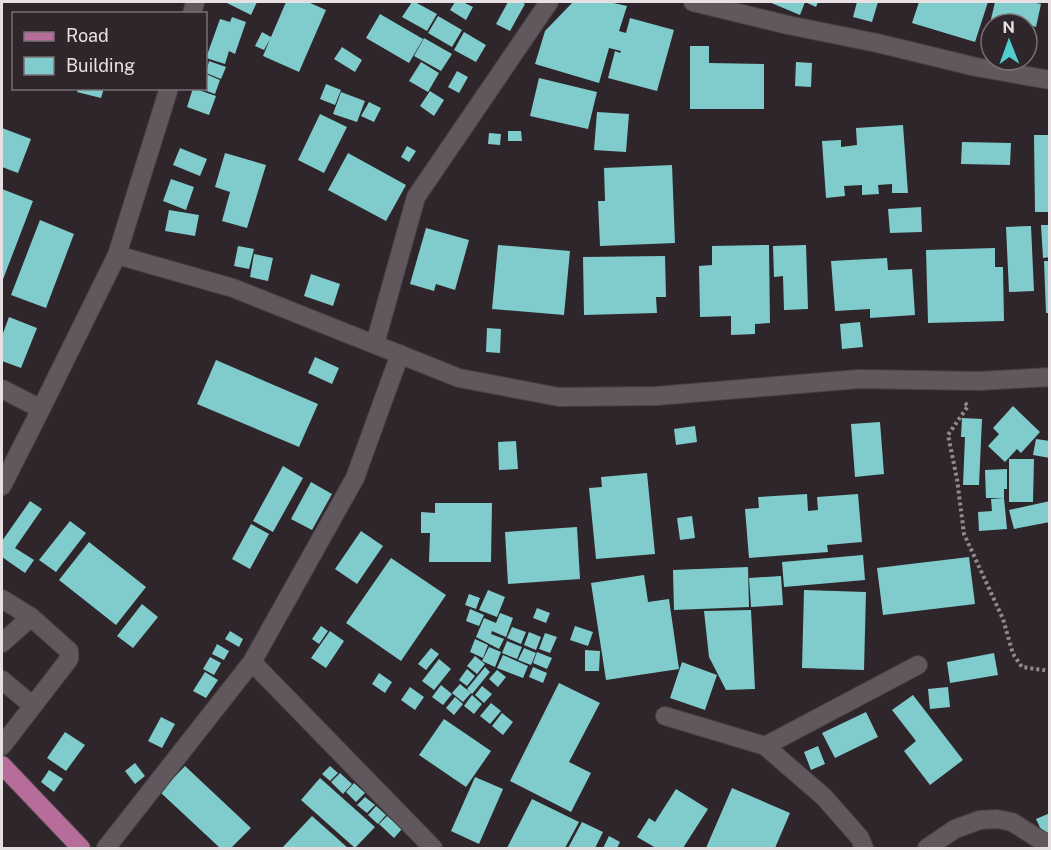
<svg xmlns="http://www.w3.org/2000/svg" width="1051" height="850" font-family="'Public Sans',sans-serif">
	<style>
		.building { fill: #80cccd }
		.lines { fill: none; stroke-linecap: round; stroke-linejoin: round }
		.minor-casing { stroke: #484145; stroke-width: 20 }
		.major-casing { stroke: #484145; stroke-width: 20 }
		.path { stroke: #918a8e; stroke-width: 4; stroke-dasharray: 3 3; stroke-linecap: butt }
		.minor { stroke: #61585d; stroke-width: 18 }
		.major { stroke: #b76d9a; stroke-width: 18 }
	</style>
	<rect width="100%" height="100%" fill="#2e262a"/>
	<!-- building -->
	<path class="building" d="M225,2H257L251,15Z
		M286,2H308L326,10L299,72L263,56L270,39L264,50L255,46L262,32L271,37Z
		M412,2H415L437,14L427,31L402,17Z
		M455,2H463L473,7L466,20L450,10Z
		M508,2H521L525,4L510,31L496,24Z
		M573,2H609L627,6L619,31L626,33L630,18L674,30L657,91L608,78L615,51L620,53L621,51L609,48L599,83L535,64L545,31Z
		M769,2H818L816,7L805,2L800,15Z
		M857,2H878L872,22L853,17Z
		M919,2H988L975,42L912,23Z
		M995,2H1031L1041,4L1036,27L1030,25L1028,35L1027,24H991V33L988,32Z
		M380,14L423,39L409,63L366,38Z
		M438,16L462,30L452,47L428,33Z
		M232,17L246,22L235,54L229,51L225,64L206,58L220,19L230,22Z
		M464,32L486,45L476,62L454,50Z
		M424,38L452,54L441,71L414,56Z
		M690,46H709V63L764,64V109H690Z
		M342,47L362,60L355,72L334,59Z
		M209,61L226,67L221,79L206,73Z
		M421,62L439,73L428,92L409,81Z
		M796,62L812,63L811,87L795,86Z
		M457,71L468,77L459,93L448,87Z
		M206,74L220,80L215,94L201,89L206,88Z
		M539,78L597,92L588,129L530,116Z
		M326,84L341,90L335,105L320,99Z
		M78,88H104L101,98L77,92Z
		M193,88L216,96L209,115L187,107Z
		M430,91L444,100L434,116L420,106Z
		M341,92L365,101L357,122L333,114Z
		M369,102L381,108L374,122L361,116Z
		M597,112L629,114L626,152L594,150Z
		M320,114L347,127L324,173L298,160Z
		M903,125L908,193H892V184L878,185L879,194L862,195V185L844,186L845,196L826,198L822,141L841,140V147L857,145L856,128Z
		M2,128L31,139L18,173L2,167Z
		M508,131H521L522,141H508Z
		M489,133L501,134L500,145L488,144Z
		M1034,135H1050V212H1035Z
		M962,142L1011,143L1010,165L961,164Z
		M407,146L416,151L409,162L401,157Z
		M180,148L207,159L200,176L173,165Z
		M225,153L266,165L247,228L222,221L230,192L215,187Z
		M348,153L406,185L386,221L328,190Z
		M672,165L675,243L600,246L598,201H605L604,168Z
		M171,179L194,187L186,210L163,201Z
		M2,189L33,201L2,282Z
		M921,207L922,232L890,233L888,209Z
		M169,210L199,215L195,236L165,231Z
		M40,220L74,234L46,308L11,295Z
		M1041,225H1050V257L1043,258Z
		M1031,226L1034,291L1009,292L1006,227Z
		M426,228L469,240L455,290L436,284L434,291L410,284Z
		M498,245L570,251L564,315L492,309Z
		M769,245L770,323L755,324V334L731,335V316L700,317L699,266L712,265V246Z
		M806,245L808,309L784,310L783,276L774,277L773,246Z
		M238,246L254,249L249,269L234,266Z
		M995,248V267H1003L1004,321L928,323L926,250Z
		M254,254L273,258L268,281L250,277Z
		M665,256L666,297H656L657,313L584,315L583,257Z
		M887,258L888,270L912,269L915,315L870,318V309L835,311L831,261Z
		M1044,261H1050V313H1046Z
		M311,274L340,284L333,306L304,296Z
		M9,317L37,328L21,368L2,361V336Z
		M860,322L863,347L842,349L840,324Z
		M487,328L501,329L500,353L486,352Z
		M315,357L339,368L332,384L308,373Z
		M216,360L318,404L299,447L197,404Z
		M1013,406L1040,432L1021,453L1017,449L1005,462L988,446L999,434L993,428Z
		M962,418L982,419L979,485H963L965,437H961Z
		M880,422L884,474L855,477L851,424Z
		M695,426L697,442L676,445L674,429Z
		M1036,439L1050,441V458L1033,455Z
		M516,441L518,469L499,470L498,442Z
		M1009,459H1034L1033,502H1009Z
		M283,466L303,478L273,532L253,521Z
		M1007,469V489H1004V498H986L985,470Z
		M647,473L655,554L596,559L589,488L602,487L601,477Z
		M311,482L332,494L312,530L291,519Z
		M807,494L808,511L818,510L817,497L858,494L862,542L827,545L828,552L749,558L745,509L759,508L758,497Z
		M1004,498L1007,529L979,531L978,512L992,511L991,499Z
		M30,501L42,509L15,548L34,560L25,573L2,557V541Z
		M1050,501V522L1014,529L1009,510Z
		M435,503H492L491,562H429L430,533H421V512L435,513Z
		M692,516L695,538L680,540L677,518Z
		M70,521L86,533L56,572L39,560Z
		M251,524L269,534L250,569L232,559Z
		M577,527L580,579L508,584L505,532Z
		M361,531L383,546L357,584L335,569Z
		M89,542L146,587L116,625L59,580Z
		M863,555L865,580L784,587L782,562Z
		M969,557L975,604L883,615L877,568Z
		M391,558L446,595L401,661L346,623Z
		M748,567L749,607L674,610L673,570Z
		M644,575L648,602L669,599L679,669L606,680L591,583Z
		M781,576L783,605L751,607L749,578Z
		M488,590L505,597L497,617L479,610Z
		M804,590L866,592L864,670L802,668Z
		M469,594L480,598L476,609L465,605Z
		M142,604L158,617L133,648L117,636Z
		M537,608L550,613L546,623L533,618Z
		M470,609L484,615L479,626L466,621Z
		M751,610L755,689L726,690L709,657L704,611Z
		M500,613L513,618L506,637L492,631L491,634L504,639L499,649L476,637L484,618L496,623Z
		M321,626L328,631L319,644L312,639Z
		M575,626L593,632L588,646L570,640Z
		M512,627L526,632L521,644L507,638Z
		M230,631L243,639L239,647L225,639Z
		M330,631L344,641L326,668L311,658Z
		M529,632L541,637L536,650L524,645Z
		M545,633L557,637L550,653L539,649Z
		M475,639L488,645L483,658L470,652Z
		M507,641L522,647L517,659L502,653Z
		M217,644L229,651L224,660L212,654Z
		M489,647L501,652L495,667L482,661Z
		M431,648L439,654L426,670L418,664Z
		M524,648L536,653L531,665L518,660Z
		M585,650L600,651L599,671H585Z
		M537,652L552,658L547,669L533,663Z
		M994,653L998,675L950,683L947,662Z
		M503,655L528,666L523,678L497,668Z
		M475,656L485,664L477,674L467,666Z
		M210,657L221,663L214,675L203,669Z
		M439,659L451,669L434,690L422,681Z
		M682,662L717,675L705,710L670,698Z
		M485,667L490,672L472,694L467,689Z
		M533,667L547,673L543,683L529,677Z
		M467,669L475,676L467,686L459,680Z
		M497,670L506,677L498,687L489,679Z
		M205,672L218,680L206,698L193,691Z
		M379,673L392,682L385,693L372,684Z
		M559,683L600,703L569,762L591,773L571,812L510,781Z
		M460,684L471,693L463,702L452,693Z
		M441,685L452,694L443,705L432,697Z
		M482,686L492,694L484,703L475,695Z
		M410,687L424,697L415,710L401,700Z
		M948,687L950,707L930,709L928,689Z
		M472,695L482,704L474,714L464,706Z
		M913,695L963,760L930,785L904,751L916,741L892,710Z
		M455,697L463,704L454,715L446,708Z
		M491,703L501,711L490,724L480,716Z
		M866,712L878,737L835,758L822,733Z
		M502,713L513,722L503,735L492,726Z
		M161,717L175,724L162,748L148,741Z
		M444,719L491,751L466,787L419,755Z
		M65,732L85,745L66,771L47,758Z
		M818,746L825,764L811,770L804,752Z
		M135,763L145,776L135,784L125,771Z
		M185,766L251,828L231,848H220L160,792Z
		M330,766L338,773L330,781L322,774Z
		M49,770L63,779L54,792L41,782Z
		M340,773L352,784L343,794L331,782Z
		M475,777L503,789L479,844L451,831Z
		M320,778L375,827L355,848L301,800Z
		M354,783L365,793L356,802L346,792Z
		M732,788L790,813L775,848H706Z
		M676,789L708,809L683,848H656L637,837L649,818L655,822Z
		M365,797L375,805L367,813L357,805Z
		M532,799L579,822L565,848H507Z
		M376,806L386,815L378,824L368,815Z
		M1050,813V834L1044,836L1036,819Z
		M312,816L348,848H282Z
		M387,816L402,829L394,838L379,824Z
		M582,822L603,832L595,848H568Z
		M609,836L620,842L617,848H603Z"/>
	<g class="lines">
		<defs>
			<path id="minor" d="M693,2L788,25L877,43L976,67L1050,80
				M192,14L195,2
				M117,255L233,288L459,378L559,397L656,396L859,379L980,381L1050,377
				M375,344L416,197L549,2
				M2,389L41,409
				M2,486L41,409L117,255L169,88
				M2,599L31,617
				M2,643L31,617L69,651V659L2,746
				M252,662L433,848
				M2,680L33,706
				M665,716L765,746L824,797L860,838L864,848
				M765,746L918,665
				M106,848L252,662L355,478L400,354
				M927,848L955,829L980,820L997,819L1012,822L1050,846"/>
			<path id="major" d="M2,765L81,848"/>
		</defs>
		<!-- minor casing -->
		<use href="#minor" class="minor-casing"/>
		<!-- major casing -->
		<use href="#major" class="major-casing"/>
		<!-- path -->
		<path class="path" d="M965,403L968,406L948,435L957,479L964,534L1003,619L1013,654L1022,667L1050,671"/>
		<!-- minor -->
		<use href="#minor" class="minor"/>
		<!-- major -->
		<use href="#major" class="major"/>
	</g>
	<!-- border -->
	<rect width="1051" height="850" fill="none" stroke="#e6e0e3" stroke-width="6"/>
	<!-- legend -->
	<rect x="12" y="12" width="195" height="78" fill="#2e262a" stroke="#787074" stroke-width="1.5"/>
	<rect x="24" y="32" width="30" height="9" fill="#b76d9a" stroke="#787074" stroke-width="1.5"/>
	<text x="66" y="42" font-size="18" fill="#e6e0e3">Road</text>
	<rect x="24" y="57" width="30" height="18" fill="#80cccd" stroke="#787074" stroke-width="1.5"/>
	<text x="66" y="72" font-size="18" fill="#e6e0e3">Building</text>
	<!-- north arrow -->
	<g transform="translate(1009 42) rotate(359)"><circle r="28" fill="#2e262a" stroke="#787074" stroke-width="1.5"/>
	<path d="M0-4.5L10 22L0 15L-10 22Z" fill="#52cdcf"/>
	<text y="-9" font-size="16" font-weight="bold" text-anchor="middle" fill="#e6e0e3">N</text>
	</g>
</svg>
